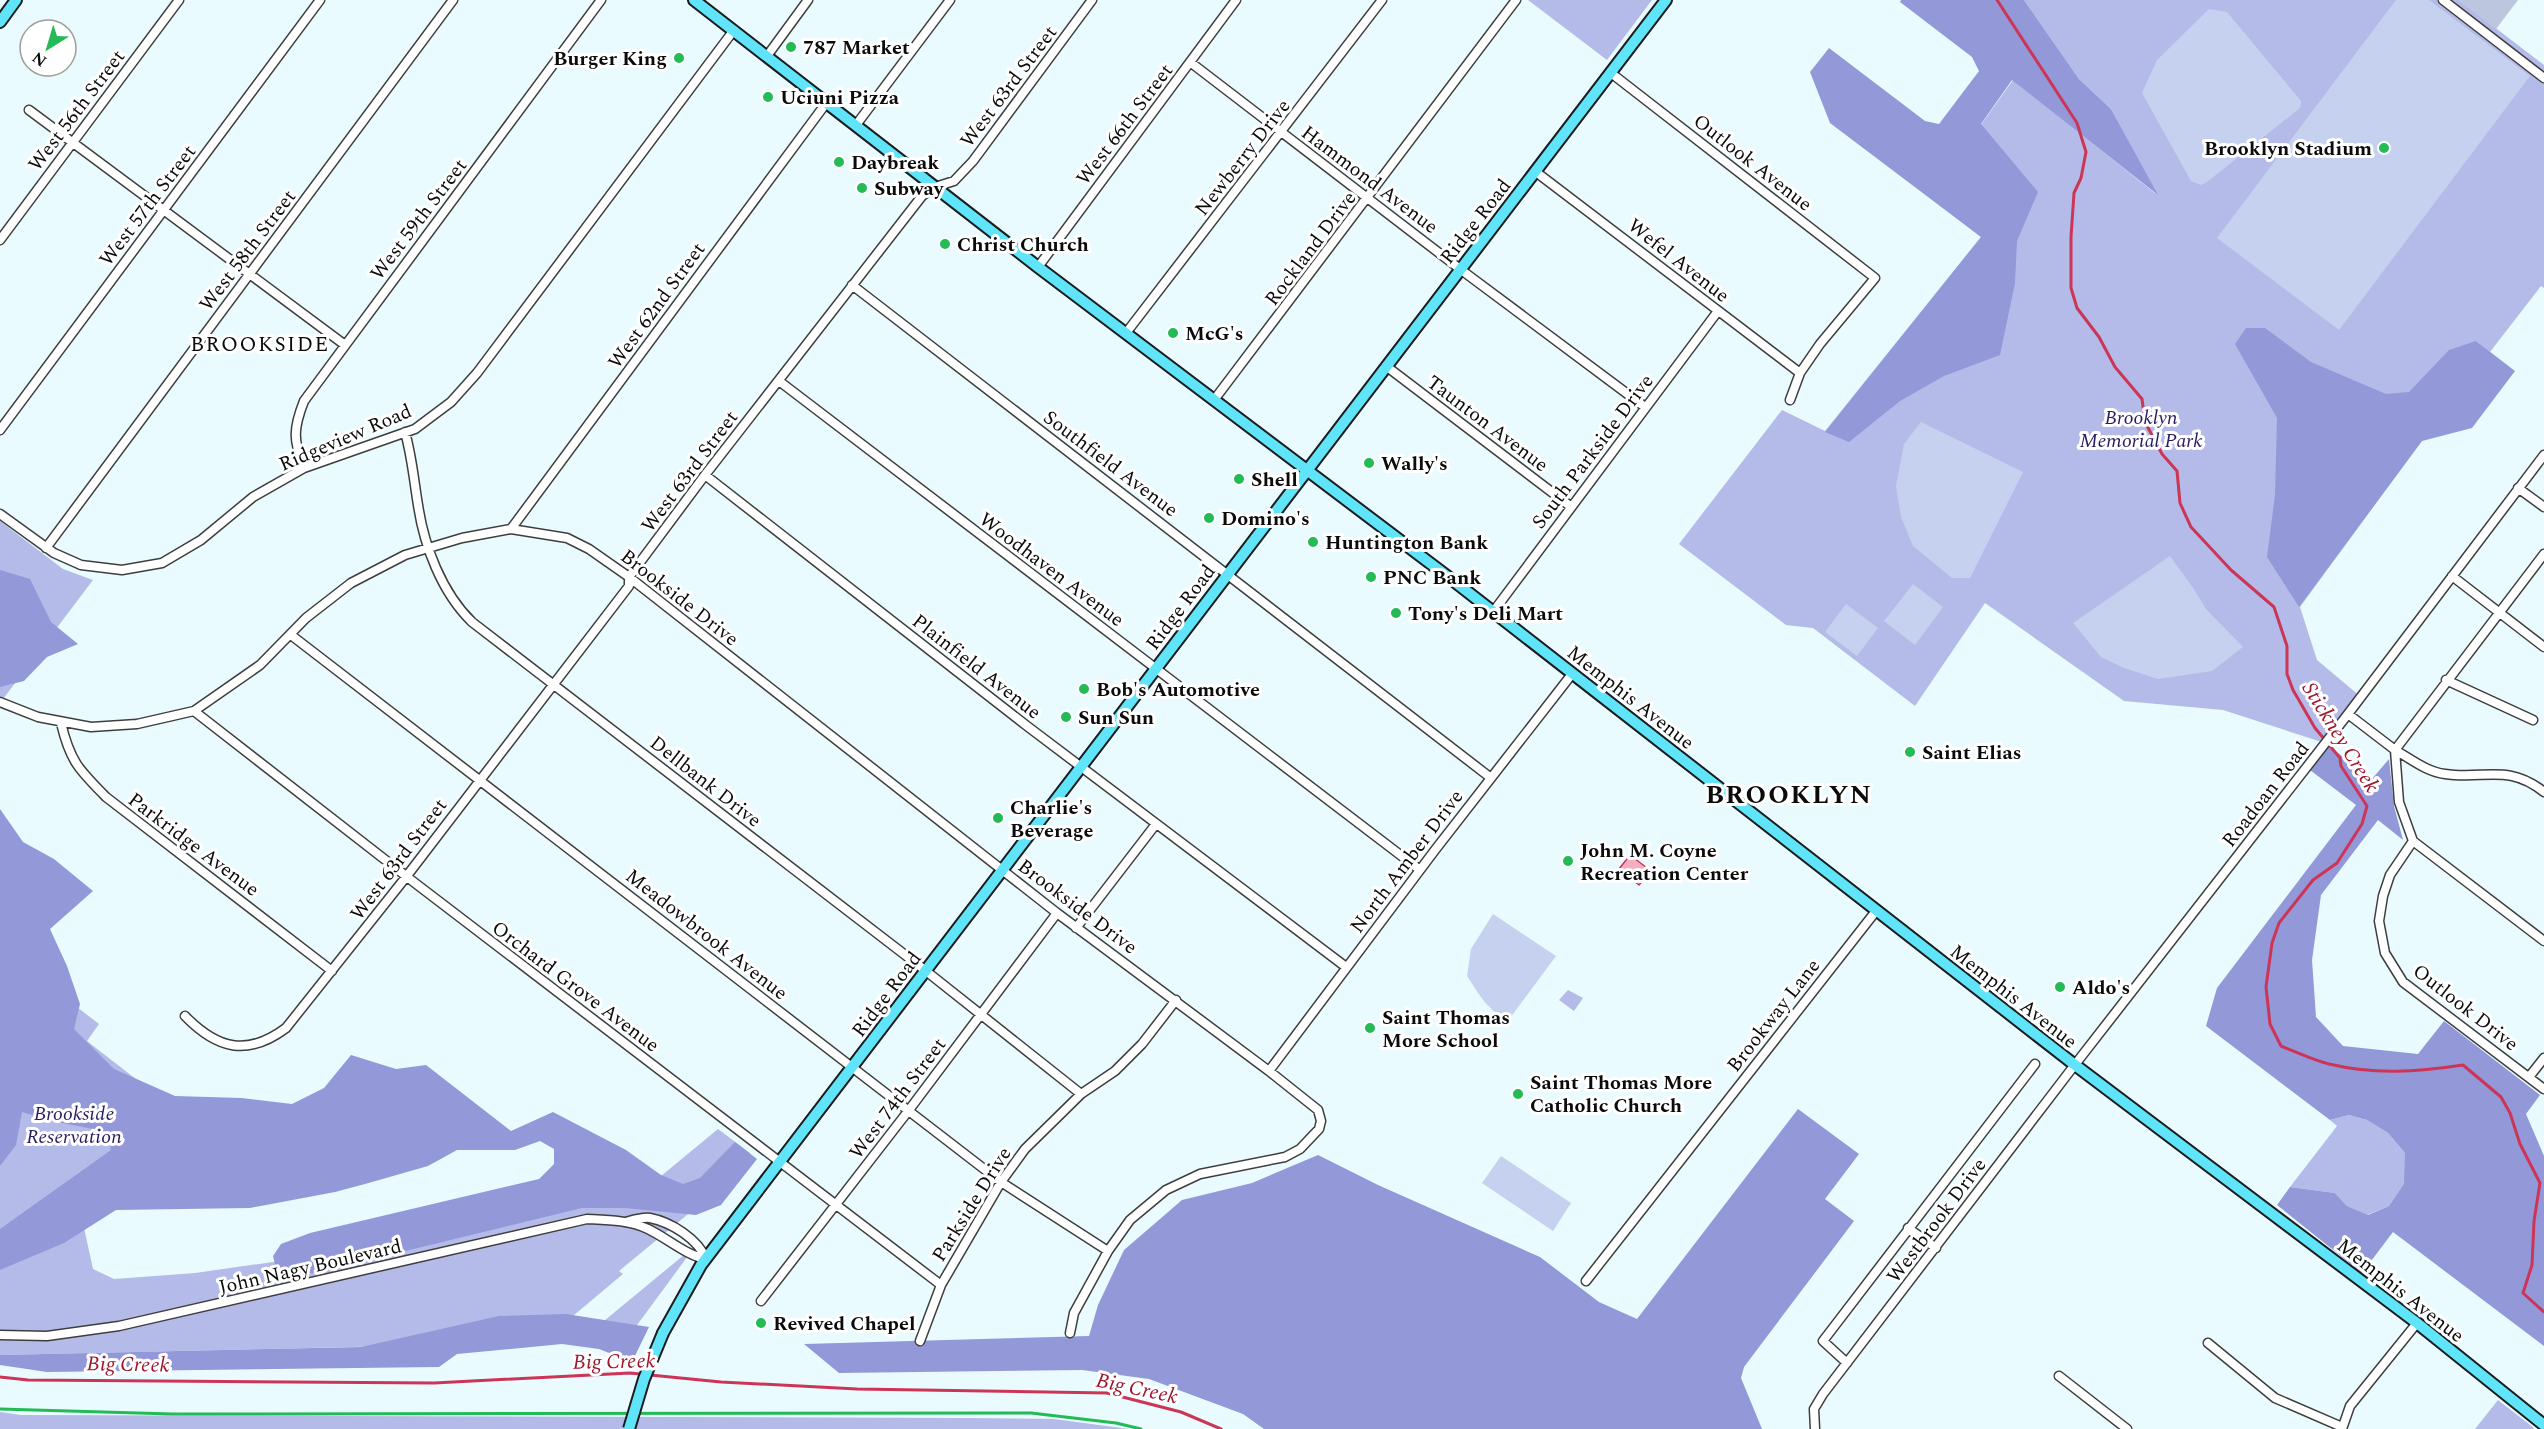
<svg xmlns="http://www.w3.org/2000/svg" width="2544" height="1429" font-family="Spectral,serif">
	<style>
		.green { fill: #b4bbe8 }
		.forest { fill: #9398d9 }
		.cemetery { fill: #bcc6df }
		.pitch { fill: #c6d1ef }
		.water { fill: #f6aec0; stroke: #cd3557; stroke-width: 1.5 }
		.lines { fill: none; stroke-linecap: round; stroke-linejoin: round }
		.stream { stroke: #cd3557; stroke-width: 3 }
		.minor-casing { stroke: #3e3e3e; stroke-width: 11 }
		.major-casing { stroke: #1c1c1c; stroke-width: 14 }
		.minor { stroke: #fff; stroke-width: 8 }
		.major { stroke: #60e4f9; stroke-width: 10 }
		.rail { stroke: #24ba56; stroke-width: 3 }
		.major-bridge-casing { stroke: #1c1c1c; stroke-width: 14; stroke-linecap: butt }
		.major-bridge { stroke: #60e4f9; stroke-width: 10 }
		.poi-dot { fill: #24ba56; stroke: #fff; stroke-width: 2 }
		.labels { text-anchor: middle; stroke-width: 6; stroke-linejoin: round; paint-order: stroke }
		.poi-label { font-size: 20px; font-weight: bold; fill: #0b0b0b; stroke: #fff; text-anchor: start }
		.street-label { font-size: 20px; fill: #0b0b0b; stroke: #fff }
		.park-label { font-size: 20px; font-style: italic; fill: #281c62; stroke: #fff }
		.neighbourhood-label { font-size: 21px; letter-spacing: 1.5px; fill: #0b0b0b; stroke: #fff }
		.water-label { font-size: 21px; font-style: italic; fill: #9c162e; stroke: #fff }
		.district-label { font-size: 26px; font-weight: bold; letter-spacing: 1.5px; fill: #0b0b0b; stroke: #fff }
	</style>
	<rect width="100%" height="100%" fill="#e9fbff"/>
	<!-- green -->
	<path class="green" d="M1528,0H1652L1607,60Z
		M2024,0H2459L2544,65V288L2541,286L2490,352L2476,341L2440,416L2300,607L2317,660L2361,697L2325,743L2223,710L2124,701L1985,603L1915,706L1813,628L1786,625L1679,544L1782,410L1825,431L1981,237L1929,197L2013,80L2156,194L2111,109L2079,79Z
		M0,521L63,569L93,580L0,703Z
		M0,948L99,1024L87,1041L218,1143L79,1205L93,1269L114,1279L195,1273L315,1256L638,1195L718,1129L750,1153L751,1156L750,1163L619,1271L623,1274L561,1326L394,1346L0,1355Z
		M1568,990L1583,998L1574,1011L1559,1000Z
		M2349,1115L2367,1120L2388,1133L2405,1153V1184L2389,1206L2367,1215L2347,1206L2335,1193L2290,1187L2337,1126L2330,1120Z
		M696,1245L629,1336L593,1330Z
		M2498,1400L2534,1428L2533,1429H2475Z
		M0,1412L21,1415L966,1418L1054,1419L1129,1429H0Z"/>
	<!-- forest -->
	<path class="forest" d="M1901,0H2024L2079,79L2111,109L2158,195L2012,80L1981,124L2038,192L2017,241L2015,283L2000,355L1944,376L1900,401L1849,442L1825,432L1981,237L1830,123L1810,72L1829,48L1925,121L1939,124L1979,71L1972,57L1900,2Z
		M2246,328H2265L2311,362L2386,394L2409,392L2449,350L2476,341L2515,371L2472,428L2422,441L2299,607L2267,557L2275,495L2277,418L2235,344Z
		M0,570L30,579L51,622L78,644L47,657L24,681L0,687Z
		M2325,743L2372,779L2389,759L2394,806L2403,840L2378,820L2321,895L2312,960L2316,1017L2343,1046L2418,1054L2444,1021L2540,1095L2526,1114L2544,1156V1346L2393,1232L2362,1273L2277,1205L2290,1187L2335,1193L2347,1206L2368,1215L2389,1206L2404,1184L2405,1153L2388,1133L2367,1120L2349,1115L2330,1120L2206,1026L2217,988L2356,805L2306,767Z
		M0,809L23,842L54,859L93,891L50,929L67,966L80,1004L74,1029L114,1069L175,1096L242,1098L292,1104L324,1088L351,1055L396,1069L426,1065L511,1131L553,1112L626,1150L661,1175L683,1184L700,1178L735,1142L757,1159L721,1205L696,1215L625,1208H582L315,1273L289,1274L276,1269L273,1256L281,1244L310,1233L539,1179L554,1164V1149L540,1141L515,1150H457L428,1166L365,1184L335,1192L250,1208L116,1210L64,1243L0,1270V1229L111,1150L108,1132L52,1121L22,1112L16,1145L0,1166Z
		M1798,1109L1859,1154L1825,1199L1854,1221L1744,1367L1741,1378L1762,1429H1264L1243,1414L1149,1379L1082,1370L839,1373L804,1344L1089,1336L1098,1305L1124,1250L1182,1200L1252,1183L1318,1155L1378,1185L1540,1257L1599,1302L1637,1319Z
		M566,1314L649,1327L632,1362L599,1349L562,1344L457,1354L439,1367L47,1372L0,1365V1355L361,1347L499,1316Z"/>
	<!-- cemetery -->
	<path class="cemetery" d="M2459,0H2518L2496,29Z"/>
	<!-- pitch -->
	<path class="pitch" d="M2396,0H2429L2530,76L2339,330L2217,238Z
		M2209,9L2227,12L2301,101L2300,108L2207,182L2201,185L2191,181L2142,93L2157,60Z
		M1921,422L2023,472L1970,578H1952L1913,546L1901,517L1896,486L1904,444Z
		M2170,556L2193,588L2206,609L2243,647L2212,671L2158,679L2124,668L2101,657L2073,623Z
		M1913,584L1943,607L1915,645L1884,621Z
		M1846,604L1878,628L1857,656L1825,632Z
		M1493,914L1556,956L1510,1018C1490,1016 1477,991 1467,976L1471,949Z
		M1501,1156L1571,1203L1553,1231L1482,1183Z"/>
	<!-- water -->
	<path class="water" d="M1630,855L1651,871L1639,885L1619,869Z"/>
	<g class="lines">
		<!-- stream -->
		<path class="stream" d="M1997,0L2077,123L2086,152L2081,178L2074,193L2071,237V288L2077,308L2099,337L2115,367L2142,399L2145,422L2162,454L2177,471L2180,503L2191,527L2231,570L2274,607L2287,646V674L2293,690L2315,728L2340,758L2341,766L2367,806L2362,824L2337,863L2313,880L2279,923L2272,943L2266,987L2270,1024L2281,1046C2296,1052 2313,1060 2329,1064C2375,1075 2417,1072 2463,1065L2501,1097L2510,1113L2520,1144L2540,1183L2534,1221L2532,1265L2523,1293L2544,1312
			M0,1377L28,1380L434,1383L630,1373L721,1382L857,1389L1107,1393L1181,1412L1221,1429"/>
		<defs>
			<path id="minor" d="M2443,0L2544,78
				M767,56L808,0
				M1190,62L1460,269L1645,407
				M1611,73L1875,278L1820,344L1800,373L1790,400
				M29,110L345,345
				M856,125L950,0
				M1536,172L1800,373
				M0,240L179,0
				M1038,267L1236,0
				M852,285L1491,778
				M1126,333L1382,0
				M1386,366L1570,506
				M779,381L1420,870
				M1214,400L1516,0
				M0,430L320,0
				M405,432C412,457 414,481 418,505C424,546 442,593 472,622L926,971L1081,1094
				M304,468C293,440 293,429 304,401L601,0
				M705,475L1027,726L1346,967
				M2518,488L2544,507
				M0,514L54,553L81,565L122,570L162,563L201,540L253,497L304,468L415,429L451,402L477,373L734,30
				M511,529L827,102
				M46,548L453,0
				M2544,554L2395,750C2411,759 2427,772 2445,774C2484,780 2508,763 2544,792
				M2452,576L2544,647
				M1493,612L1718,311
				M291,635L1001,1182L1108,1251
				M2446,680L2533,720
				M0,702L38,717L91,727L137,724L194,711L260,665L306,618L351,583L405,555L462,538L511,529L567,538L589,549L629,577L1057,913L1269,1071L1318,1110L1321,1121L1319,1129L1300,1149L1285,1157L1200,1174L1166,1190L1130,1220L1108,1251L1074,1313L1070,1333
				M194,711L415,883L941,1285
				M2348,714L2395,750L2399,802L2413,841L2544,941
				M61,723C70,761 79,770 106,797L332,971
				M2413,841L2390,875L2383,896L2379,921L2385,953L2403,982L2544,1089
				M1076,928L1156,824
				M185,1016C217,1049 247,1057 286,1028L406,877L629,586V577L705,475L922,196L935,187L954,181L973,161L1092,0
				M1269,1071L1435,850L1572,674
				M2529,1077L2544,1058
				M1908,1228L1936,1248
				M1586,1281L1876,911
				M761,1301L909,1110L1057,913
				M0,1335L47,1336L119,1326L587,1219C608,1220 628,1220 648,1229C667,1238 687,1256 706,1259C698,1239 671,1222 650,1218C642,1217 633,1220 626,1222
				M920,1341L941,1285L1001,1182L1025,1149L1081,1094L1115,1071L1142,1044L1176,1000
				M2208,1343L2275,1398L2342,1427
				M1847,1363L1823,1341L2035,1064
				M2059,1376L2127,1429
				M1815,1429L1814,1409L1823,1394L2070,1071L2348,714L2544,455
				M2342,1429L2350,1406L2417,1323"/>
			<path id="major" d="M694,0L1038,267L1455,582L2075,1065L2417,1323L2544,1425
				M0,22L16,0
				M663,1333L701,1265L1666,0"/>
		</defs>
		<!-- minor casing -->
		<use href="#minor" class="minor-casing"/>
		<!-- major casing -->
		<use href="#major" class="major-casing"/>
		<!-- minor -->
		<use href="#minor" class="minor"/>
		<!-- major -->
		<use href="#major" class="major"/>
		<!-- rail -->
		<path class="rail" d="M0,1409L172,1414L1031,1413L1116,1423L1141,1429"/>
		<defs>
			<path id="major-bridge" d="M629,1429L644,1379L663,1333"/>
		</defs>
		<!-- major-bridge casing -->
		<use href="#major-bridge" class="major-bridge-casing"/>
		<!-- major-bridge -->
		<use href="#major-bridge" class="major-bridge"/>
	</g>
	<!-- markers -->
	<g class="poi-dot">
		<circle cx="791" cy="47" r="6"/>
		<circle cx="679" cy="58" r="6"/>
		<circle cx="768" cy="97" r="6"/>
		<circle cx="2384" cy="148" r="6"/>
		<circle cx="839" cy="162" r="6"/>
		<circle cx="862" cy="188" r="6"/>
		<circle cx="945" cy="244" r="6"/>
		<circle cx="1173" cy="333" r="6"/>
		<circle cx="1369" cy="463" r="6"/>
		<circle cx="1239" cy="479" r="6"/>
		<circle cx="1209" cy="518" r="6"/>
		<circle cx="1313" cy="542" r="6"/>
		<circle cx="1371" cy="577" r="6"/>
		<circle cx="1396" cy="613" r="6"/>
		<circle cx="1084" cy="689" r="6"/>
		<circle cx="1066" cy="717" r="6"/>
		<circle cx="1910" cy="752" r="6"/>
		<circle cx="998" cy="818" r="6"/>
		<circle cx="1568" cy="861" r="6"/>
		<circle cx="2060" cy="987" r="6"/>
		<circle cx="1370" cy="1028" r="6"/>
		<circle cx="1518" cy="1094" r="6"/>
		<circle cx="761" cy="1323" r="6"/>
	</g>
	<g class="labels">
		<!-- poi labels -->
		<g class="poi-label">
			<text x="803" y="54">787 Market</text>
			<text x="667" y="65" text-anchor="end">Burger King</text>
			<text x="780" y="104">Uciuni Pizza</text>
			<text x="2372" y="155" text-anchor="end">Brooklyn Stadium</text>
			<text x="851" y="169">Daybreak</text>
			<text x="874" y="195">Subway</text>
			<text x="957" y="251">Christ Church</text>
			<text x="1185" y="340">McG's</text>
			<text x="1381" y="470">Wally's</text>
			<text x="1251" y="486">Shell</text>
			<text x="1221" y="525">Domino's</text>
			<text x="1325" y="549">Huntington Bank</text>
			<text x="1383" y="584">PNC Bank</text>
			<text x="1408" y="620">Tony's Deli Mart</text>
			<text x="1096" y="696">Bob's Automotive</text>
			<text x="1078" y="724">Sun Sun</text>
			<text x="1922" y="759">Saint Elias</text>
			<text x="1010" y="814">Charlie's<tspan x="1010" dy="23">Beverage</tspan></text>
			<text x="1580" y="857">John M. Coyne<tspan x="1580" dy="23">Recreation Center</tspan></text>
			<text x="2072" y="994">Aldo's</text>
			<text x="1382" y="1024">Saint Thomas<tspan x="1382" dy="23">More School</tspan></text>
			<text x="1530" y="1089">Saint Thomas More<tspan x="1530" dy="23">Catholic Church</tspan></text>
			<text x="773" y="1330">Revived Chapel</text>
		</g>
		<!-- street labels -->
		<g class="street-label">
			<text transform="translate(1008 86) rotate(-53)" y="7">West 63rd Street</text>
			<text transform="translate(76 110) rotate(-53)" y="7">West 56th Street</text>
			<text transform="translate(1124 124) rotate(-53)" y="7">West 66th Street</text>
			<text transform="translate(1242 157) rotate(-52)" y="7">Newberry Drive</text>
			<text transform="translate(1753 162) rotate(38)" y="7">Outlook Avenue</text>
			<text transform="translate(1370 179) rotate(37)" y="7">Hammond Avenue</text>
			<text transform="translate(147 205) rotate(-53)" y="7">West 57th Street</text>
			<text transform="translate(418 219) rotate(-53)" y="7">West 59th Street</text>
			<text transform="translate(1475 221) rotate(-52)" y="7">Ridge Road</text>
			<text transform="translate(1310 248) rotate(-53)" y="7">Rockland Drive</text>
			<text transform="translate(247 250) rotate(-53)" y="7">West 58th Street</text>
			<text transform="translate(1679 260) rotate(38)" y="7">Wefel Avenue</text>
			<text transform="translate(656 305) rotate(-54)" y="7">West 62nd Street</text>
			<text transform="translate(1488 423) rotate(37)" y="7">Taunton Avenue</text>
			<text transform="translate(345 437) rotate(-23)" y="7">Ridgeview Road</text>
			<text transform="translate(1592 451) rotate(-53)" y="7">South Parkside Drive</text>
			<text transform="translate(1111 463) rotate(37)" y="7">Southfield Avenue</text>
			<text transform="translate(689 471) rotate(-53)" y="7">West 63rd Street</text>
			<text transform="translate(1052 569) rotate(37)" y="7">Woodhaven Avenue</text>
			<text transform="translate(680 597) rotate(38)" y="7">Brookside Drive</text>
			<text transform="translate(1180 607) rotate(-53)" y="7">Ridge Road</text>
			<text transform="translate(977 666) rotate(38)" y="7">Plainfield Avenue</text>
			<text transform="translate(1631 697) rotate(38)" y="7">Memphis Avenue</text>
			<text transform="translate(706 781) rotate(38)" y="7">Dellbank Drive</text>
			<text transform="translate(2265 794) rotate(-52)" y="7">Roadoan Road</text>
			<text transform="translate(194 844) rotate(37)" y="7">Parkridge Avenue</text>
			<text transform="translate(398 859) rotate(-53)" y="7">West 63rd Street</text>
			<text transform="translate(1406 861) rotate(-53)" y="7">North Amber Drive</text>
			<text transform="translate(1078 906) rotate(37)" y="7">Brookside Drive</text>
			<text transform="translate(707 934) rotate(38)" y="7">Meadowbrook Avenue</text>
			<text transform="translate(576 986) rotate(37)" y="7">Orchard Grove Avenue</text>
			<text transform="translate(886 994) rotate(-53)" y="7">Ridge Road</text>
			<text transform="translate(2014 996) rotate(38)" y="7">Memphis Avenue</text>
			<text transform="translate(2466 1007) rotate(38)" y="7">Outlook Drive</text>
			<text transform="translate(1773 1015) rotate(-52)" y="7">Brookway Lane</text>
			<text transform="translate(897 1098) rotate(-53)" y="7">West 74th Street</text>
			<text transform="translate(971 1204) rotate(-58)" y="7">Parkside Drive</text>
			<text transform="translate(1936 1220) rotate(-53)" y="7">Westbrook Drive</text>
			<text transform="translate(310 1266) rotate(-13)" y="7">John Nagy Boulevard</text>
			<text transform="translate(2401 1290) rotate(38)" y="7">Memphis Avenue</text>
		</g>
		<!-- park labels -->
		<g class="park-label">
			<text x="2141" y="424">Brooklyn<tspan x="2141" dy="23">Memorial Park</tspan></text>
			<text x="74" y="1120">Brookside<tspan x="74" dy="23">Reservation</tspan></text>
		</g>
		<!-- neighbourhood labels -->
		<g class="neighbourhood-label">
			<text x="260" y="351">BROOKSIDE</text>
		</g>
		<!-- water labels -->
		<g class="water-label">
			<text transform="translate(2341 737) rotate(58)" y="7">Stickney Creek</text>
			<text transform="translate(614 1361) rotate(-1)" y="7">Big Creek</text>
			<text transform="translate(128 1364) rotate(1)" y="7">Big Creek</text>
			<text transform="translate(1137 1388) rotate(12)" y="7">Big Creek</text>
		</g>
		<!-- district labels -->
		<g class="district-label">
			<text x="1789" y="803">BROOKLYN</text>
		</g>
	</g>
	<!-- north arrow -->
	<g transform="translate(48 48) rotate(217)"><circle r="28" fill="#ffffff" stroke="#9d9d9d" stroke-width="1.5"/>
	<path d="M0-4.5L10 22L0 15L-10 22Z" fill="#24ba56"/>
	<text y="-9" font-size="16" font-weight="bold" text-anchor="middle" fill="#0b0b0b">N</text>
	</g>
</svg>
